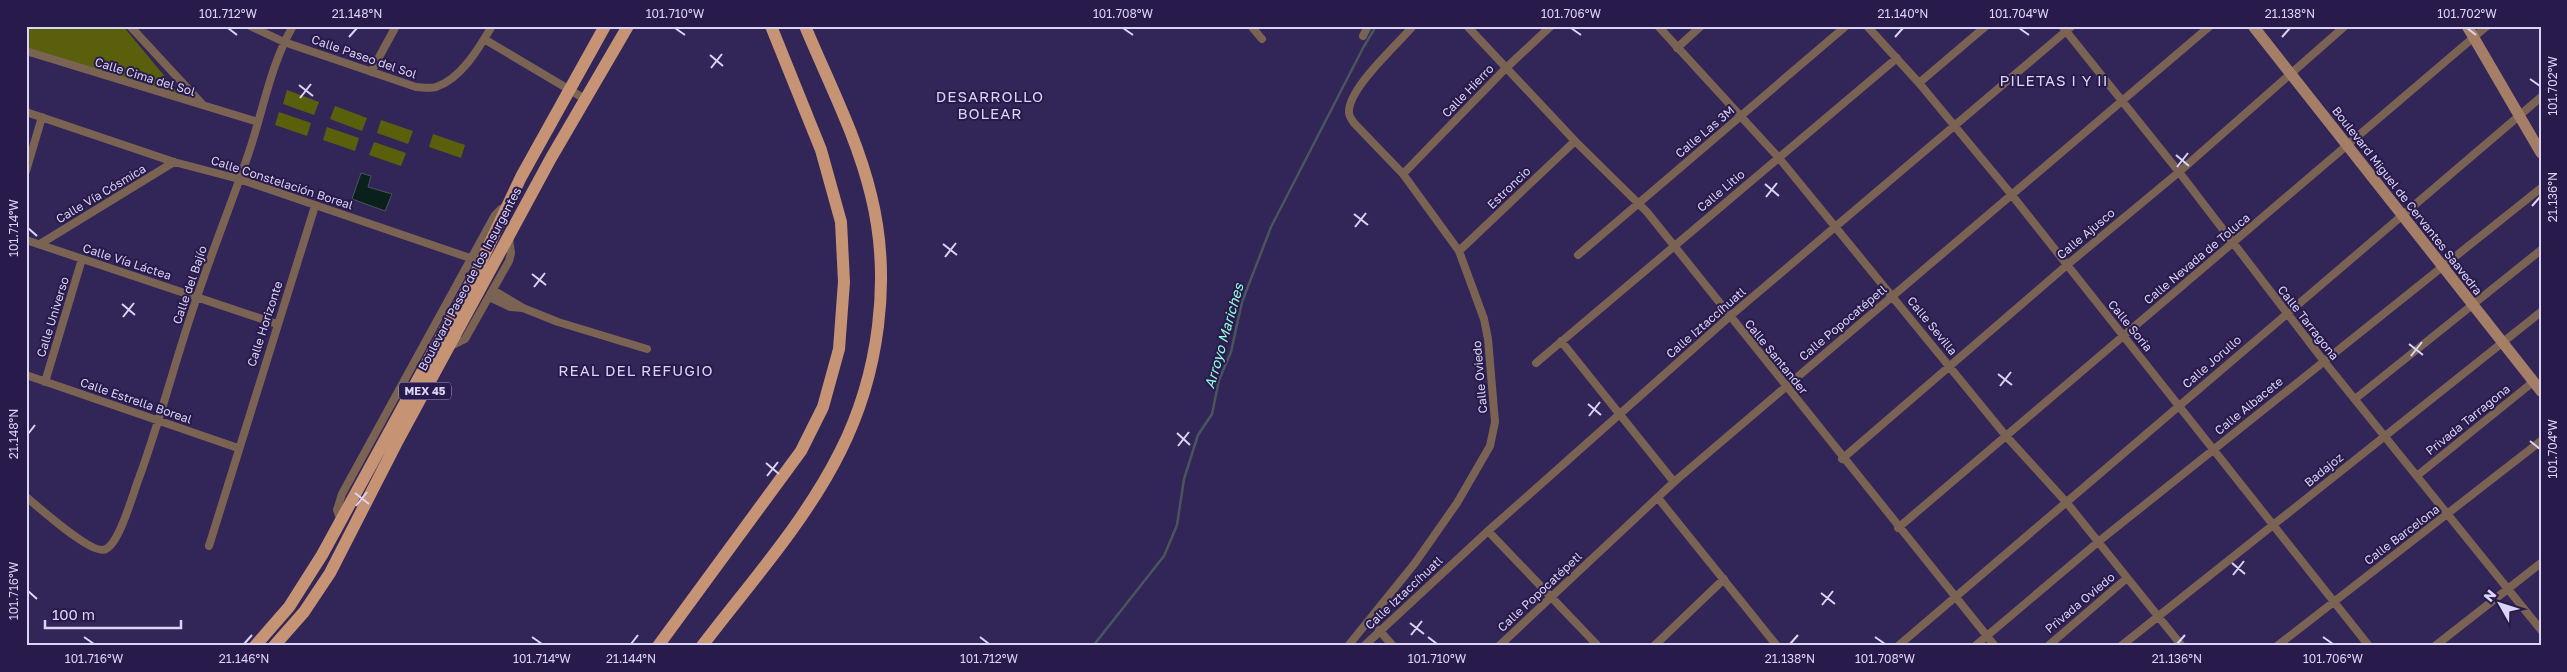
<svg xmlns="http://www.w3.org/2000/svg" width="2567" height="672" font-family="'Golos Text',sans-serif">
	<style>
		.green { fill: #5a5f0c }
		.water { fill: #0a201a; stroke: #48565c }
		.lines { fill: none; stroke-linecap: round; stroke-linejoin: round }
		.stream { stroke: #48565c; stroke-width: 2.5 }
		.street { stroke: #7b6354; stroke-width: 8 }
		.secondary { stroke: #a57e67; stroke-width: 11 }
		.primary { stroke: #c69475; stroke-width: 12 }
		.ticks { fill: none; stroke: #dad5f5; stroke-width: 2 }
		.labels { text-anchor: middle; stroke-width: 4; stroke-linejoin: round; paint-order: stroke }
		.shield { fill: #281a4b; stroke: #a59dc2; stroke-width: 1 }
		.shield-label { font-size: 11px; font-weight: bold; fill: #dad5f5 }
		.street-label { font-size: 12px; fill: #dad5f5; stroke: #281a4b }
		.water-label { font-size: 14px; font-style: italic; fill: #92fddd; stroke: #281a4b }
		.quarter-label { font-size: 15px; letter-spacing: 1px; fill: #dad5f5; stroke: #281a4b }
		.neatline { fill: none; stroke: #dad5f5; stroke-width: 2 }
		.ticks-label { font-size: 12px; text-anchor: middle; fill: #dad5f5 }
	</style>
	<rect width="100%" height="100%" fill="#322557"/>
	<!-- green -->
	<path class="green" d="M26,26H123L181,96L26,48Z
		M287,90L319,102L314,115L283,104Z
		M335,106L367,118L362,131L330,119Z
		M279,112L311,123L307,136L275,125Z
		M381,120L413,131L408,144L377,133Z
		M327,127L359,138L355,151L323,140Z
		M433,134L465,145L461,158L429,147Z
		M374,142L406,153L401,166L369,155Z"/>
	<!-- water -->
	<path class="water" d="M361,173L371,176L368,187L392,194L385,211L352,199Z"/>
	<g class="lines">
		<!-- stream -->
		<path class="stream" d="M1093,646L1164,556L1177,525L1184,479L1198,435L1212,414L1219,380L1231,352L1242,302L1271,227L1363,48L1376,26"/>
		<!-- street -->
		<path class="street" d="M130,26L203,105
			M250,26L284,42L416,87C422,87 430,89 436,87C461,79 479,48 492,26
			M1251,26L1262,39
			M1467,26L1575,141L1647,212L1995,646
			M1658,26L1779,158L2006,436L2067,503L2182,646
			M1867,26L1919,83L2011,194L2369,646
			M2062,26L2179,172L2323,360L2541,630
			M1363,36L1368,26
			M484,39L585,99
			M1677,48L1701,26
			M26,51L258,122
			M371,72L396,26
			M1919,83L1986,26
			M26,112L174,162L239,179L473,259
			M26,171L42,117
			M1403,174L1506,68L1551,26
			M26,240L277,324
			M40,244L174,162
			M1459,251L1575,141
			M1578,255L1846,26
			M493,290L523,308L558,322L647,349
			M489,297L510,307L523,308
			M1561,341L1674,482
			M449,347L465,339L509,261L511,253L509,238
			M1536,363L1897,58
			M26,375L238,448
			M45,382L82,259
			M2355,399L2541,250
			M1842,459L2067,265L2179,172L2345,26
			M2418,475L2533,382
			M26,497C39,507 93,557 106,549C120,542 133,493 139,478C161,418 176,357 197,297C213,249 232,202 248,155C263,112 270,65 293,26
			M1658,498L1777,646
			M340,518L337,510L342,494L495,215L501,209L506,207
			M1898,528L2487,26
			M1488,531L1598,646
			M209,546L315,206
			M1379,630L1393,646
			M1348,646L1415,563L1457,503L1490,446L1495,422L1488,339L1484,319L1459,251L1403,174L1354,123C1352,120 1349,116 1349,113C1347,89 1398,44 1413,26
			M1364,646L1488,531L1729,317L2072,26
			M1499,646L1674,482L2210,26
			M1654,646L1724,579
			M1898,646L2541,97
			M1975,646L2098,542L2541,188
			M2048,646L2127,578
			M2121,646L2541,312
			M2277,646L2541,441
			M2435,646L2541,563"/>
		<!-- secondary -->
		<path class="secondary" d="M2253,26L2541,391
			M2467,26L2541,153"/>
		<!-- primary -->
		<path class="primary" d="M255,646L289,607L322,555L475,275L521,177L605,26
			M274,646L304,612L330,573L396,444L551,158L628,26
			M658,646L801,451L823,407L839,349L844,282L841,222L821,150L771,26
			M702,646C750,583 805,522 840,452C879,375 892,279 871,195C857,137 828,81 805,26"/>
	</g>
	<!-- ticks -->
	<path class="ticks" d="M228,28L237,35M675,28L685,35M1123,28L1133,35M1571,28L1581,35M2019,28L2029,35M2467,28L2476,35M349,37L357,28M1895,37L1903,28M2282,37L2290,28M710,55L723,66M711,68L722,54M2530,79L2540,86M299,85L313,96M300,98L311,84M2176,155L2189,166M2177,167L2188,153M1765,184L1779,196M1766,197L1777,183M2532,206L2540,197M1354,214L1368,225M1355,227L1366,213M28,228L37,236M943,244L957,255M945,257L956,243M532,274L546,285M534,287L545,273M122,304L135,315M123,317L134,303M2409,344L2423,355M2411,356L2422,342M1998,374L2012,385M2000,386L2011,372M1588,404L1601,415M1589,416L1600,402M1177,433L1190,445M28,434L35,425M2530,441L2540,449M1178,446L1189,432M766,463L779,474M767,476L778,462M355,493L369,504M356,506L367,492M2232,563L2245,574M2233,575L2244,561M28,591L37,599M1821,593L1835,604M1822,605L1833,591M1410,623L1424,634M1411,635L1422,621M84,637L94,644M532,637L542,644M980,637L989,644M1428,637L1437,644M1875,637L1885,644M2323,637L2333,644M244,644L252,635M631,644L638,635M1790,644L1798,635M2177,644L2185,635"/>
	<g class="labels">
		<!-- shield labels -->
		<rect class="shield" x="399" y="382.5" width="52" height="17" rx="4"/>
		<g class="shield-label">
			<text x="425" y="395">MEX 45</text>
		</g>
		<!-- street labels -->
		<g class="street-label">
			<text transform="translate(364 57) rotate(19)" y="4">Calle Paseo del Sol</text>
			<text transform="translate(145 77) rotate(17)" y="4">Calle Cima del Sol</text>
			<text transform="translate(1468 91) rotate(-46)" y="4">Calle Hierro</text>
			<text transform="translate(1705 132) rotate(-40)" y="4">Calle Las 3M</text>
			<text transform="translate(282 183) rotate(18)" y="4">Calle Constelación Boreal</text>
			<text transform="translate(1509 188) rotate(-44)" y="4">Estroncio</text>
			<text transform="translate(1721 191) rotate(-40)" y="4">Calle Litio</text>
			<text transform="translate(101 194) rotate(-31)" y="4">Calle Vía Cósmica</text>
			<text transform="translate(2407 201) rotate(52)" y="4">Boulevard Miguel de Cervantes Saavedra</text>
			<text transform="translate(2086 234) rotate(-40)" y="4">Calle Ajusco</text>
			<text transform="translate(2197 259) rotate(-40)" y="4">Calle Nevada de Toluca</text>
			<text transform="translate(127 262) rotate(18)" y="4">Calle Vía Láctea</text>
			<text transform="translate(470 279) rotate(-62)" y="4">Boulevard Paseo de los Insurgentes</text>
			<text transform="translate(190 285) rotate(-71)" y="4">Calle del Bajío</text>
			<text transform="translate(53 317) rotate(-73)" y="4">Calle Universo</text>
			<text transform="translate(1706 323) rotate(-41)" y="4">Calle Iztaccíhuatl</text>
			<text transform="translate(1843 323) rotate(-40)" y="4">Calle Popocatépetl</text>
			<text transform="translate(2308 323) rotate(52)" y="4">Calle Tarragona</text>
			<text transform="translate(265 324) rotate(-72)" y="4">Calle Horizonte</text>
			<text transform="translate(1932 326) rotate(51)" y="4">Calle Sevilla</text>
			<text transform="translate(2130 326) rotate(51)" y="4">Calle Soria</text>
			<text transform="translate(1776 357) rotate(51)" y="4">Calle Santander</text>
			<text transform="translate(2212 362) rotate(-41)" y="4">Calle Jorullo</text>
			<text transform="translate(1480 377) rotate(-95)" y="4">Calle Oviedo</text>
			<text transform="translate(136 401) rotate(19)" y="4">Calle Estrella Boreal</text>
			<text transform="translate(2249 406) rotate(-39)" y="4">Calle Albacete</text>
			<text transform="translate(2468 420) rotate(-39)" y="4">Privada Tarragona</text>
			<text transform="translate(2324 470) rotate(-39)" y="4">Badajoz</text>
			<text transform="translate(2402 535) rotate(-37)" y="4">Calle Barcelona</text>
			<text transform="translate(1540 592) rotate(-43)" y="4">Calle Popocatépetl</text>
			<text transform="translate(1404 593) rotate(-43)" y="4">Calle Iztaccíhuatl</text>
			<text transform="translate(2080 603) rotate(-40)" y="4">Privada Oviedo</text>
		</g>
		<!-- water labels -->
		<g class="water-label">
			<text transform="translate(1224 336) rotate(-74)" y="5">Arroyo Mariches</text>
		</g>
		<!-- quarter labels -->
		<g class="quarter-label">
			<text x="2054" y="86">PILETAS I Y II</text>
			<text x="990" y="102">DESARROLLO<tspan x="990" dy="17">BOLEAR</tspan></text>
			<text x="636" y="376">REAL DEL REFUGIO</text>
		</g>
	</g>
	<!-- border -->
	<rect width="2567" height="672" fill="none" stroke="#281a4b" stroke-width="55"/>
	<!-- north arrow -->
	<g transform="translate(2500 604) rotate(309)" stroke="#281a4b" stroke-width="4" paint-order="stroke">
	<path d="M0-4L9 19L0 12L-9 19Z" fill="#dad5f5"/>
	<text y="-8" font-size="14" font-weight="bold" text-anchor="middle" fill="#dad5f5">N</text>
	</g>
	<!-- scale -->
	<path d="M45 620v8h136v-8" fill="none" stroke="#dad5f5" stroke-width="2.5"/>
	<text x="52" y="620" font-size="15" fill="#dad5f5" stroke="#281a4b" stroke-width="4" paint-order="stroke">100 m</text>
	<rect x="28" y="28" width="2512" height="616" class="neatline"/>
	<g class="ticks-label">
		<text x="228" y="18">101.712°W</text>
		<text x="357" y="18">21.148°N</text>
		<text x="675" y="18">101.710°W</text>
		<text x="1123" y="18">101.708°W</text>
		<text x="1571" y="18">101.706°W</text>
		<text x="1903" y="18">21.140°N</text>
		<text x="2019" y="18">101.704°W</text>
		<text x="2290" y="18">21.138°N</text>
		<text x="2467" y="18">101.702°W</text>
		<text transform="translate(2553 86) rotate(-90)" y="4">101.702°W</text>
		<text transform="translate(2553 197) rotate(-90)" y="4">21.136°N</text>
		<text transform="translate(14 228) rotate(-90)" y="4">101.714°W</text>
		<text transform="translate(14 434) rotate(-90)" y="4">21.148°N</text>
		<text transform="translate(2553 449) rotate(-90)" y="4">101.704°W</text>
		<text transform="translate(14 591) rotate(-90)" y="4">101.716°W</text>
		<text x="94" y="663">101.716°W</text>
		<text x="244" y="663">21.146°N</text>
		<text x="542" y="663">101.714°W</text>
		<text x="631" y="663">21.144°N</text>
		<text x="989" y="663">101.712°W</text>
		<text x="1437" y="663">101.710°W</text>
		<text x="1790" y="663">21.138°N</text>
		<text x="1885" y="663">101.708°W</text>
		<text x="2177" y="663">21.136°N</text>
		<text x="2333" y="663">101.706°W</text>
	</g>
</svg>
